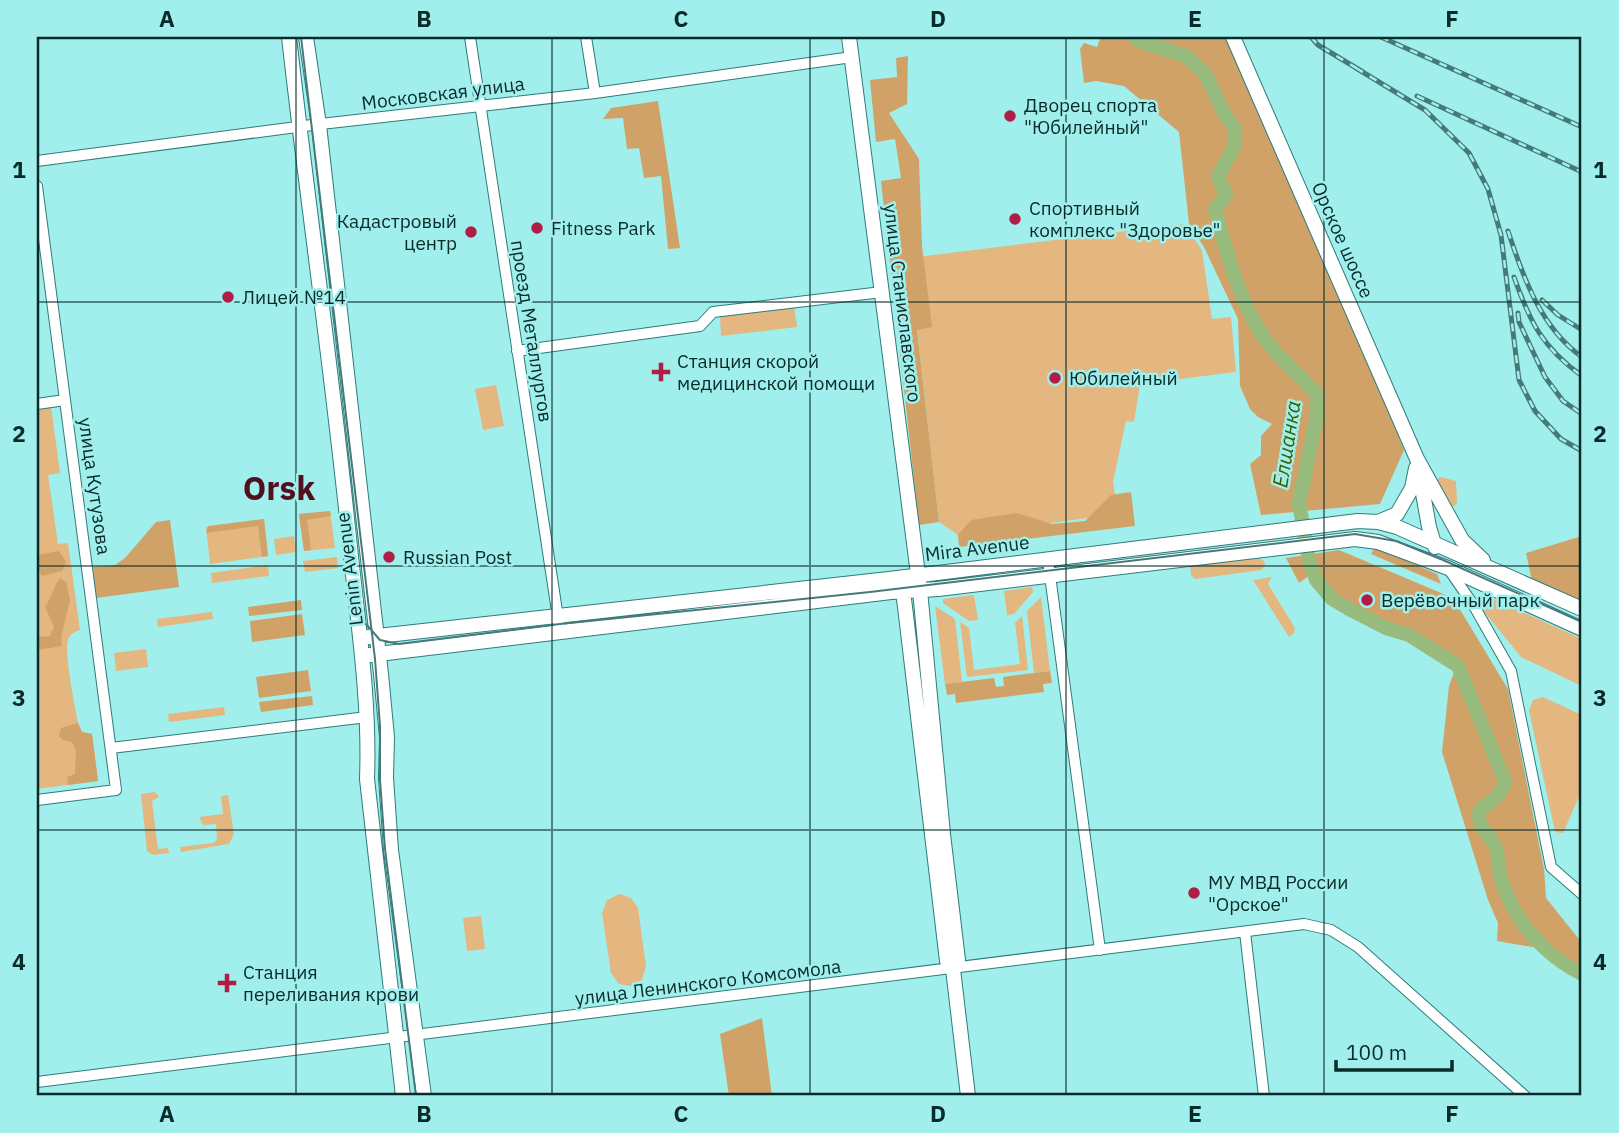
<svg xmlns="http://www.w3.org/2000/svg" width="1619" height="1133" font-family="'IBM Plex Sans',sans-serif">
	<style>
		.green { fill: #e3b77f }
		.forest { fill: #d0a267 }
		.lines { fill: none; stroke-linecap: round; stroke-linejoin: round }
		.river { stroke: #98bc7e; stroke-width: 14 }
		.minor-casing { stroke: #2c7c7a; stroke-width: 12 }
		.major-casing { stroke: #2c7c7a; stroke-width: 16 }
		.minor { stroke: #fff; stroke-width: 10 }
		.major { stroke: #fff; stroke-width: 14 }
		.tram { stroke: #467a78; stroke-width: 2 }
		.rail-casing { stroke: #467a78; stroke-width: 5 }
		.rail { stroke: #a1efec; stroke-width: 2.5; stroke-dasharray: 8; stroke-linecap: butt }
		.grid { fill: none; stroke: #092b2a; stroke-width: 2; stroke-opacity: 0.55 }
		.poi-dot { fill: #b01e45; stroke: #a1efec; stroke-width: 2.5 }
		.labels { text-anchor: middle; stroke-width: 5; stroke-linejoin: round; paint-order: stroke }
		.street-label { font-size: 19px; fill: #092b2a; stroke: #a1efec }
		.poi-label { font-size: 19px; fill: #092b2a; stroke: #a1efec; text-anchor: start }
		.water-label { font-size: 21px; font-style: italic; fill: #366000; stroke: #a1efec }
		.town-label { font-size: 33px; font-weight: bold; fill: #540f1f; stroke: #a1efec }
		.neatline { fill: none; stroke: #092b2a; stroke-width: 2.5 }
		.grid-label { font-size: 23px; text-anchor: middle; font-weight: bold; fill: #092b2a }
	</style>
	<rect width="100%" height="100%" fill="#a1efec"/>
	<!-- green -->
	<path class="green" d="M1184,224L1202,250L1212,319L1231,317L1236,372L1140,384L1134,422L1126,421L1113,482L1118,514L958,535L939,522L909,258Z
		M794,305L797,327L721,336L720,316Z
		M496,385L504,426L483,430L475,389Z
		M51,407L60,473L48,475L58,544L68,543L80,630C74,632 70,634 68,640C64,656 75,705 78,723L82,732L92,734L98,781L37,789V408Z
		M1440,477L1456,481L1457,504L1454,506L1451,507L1436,481Z
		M330,511L335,548L304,551L299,514Z
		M264,519L268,556L210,564L206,527Z
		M294,536L296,552L276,555L274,539Z
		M337,557L338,568L305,572L303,561Z
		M1257,557L1264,561L1265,565L1262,570L1195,579L1191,575L1190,565Z
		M268,565L269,576L212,583L211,573Z
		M1272,577L1268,584L1295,628L1294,633L1289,637L1253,580Z
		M1032,587L1033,592L1014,614L1007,615L1004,591Z
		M974,595L978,620L969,621L943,603V599Z
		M1041,597L1050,671L1034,673L1027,611Z
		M1494,599L1582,639V686L1521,657L1481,608L1485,600Z
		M935,606L955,619L962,682L945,684Z
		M212,612L213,619L158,627L157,619Z
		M1022,616L1028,670L967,677L960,622L969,628L974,670L1020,664L1015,623Z
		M146,649L148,667L116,671L114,653Z
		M1543,697L1582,715V790L1563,833L1555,832L1529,710L1533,700Z
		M224,707L225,715L169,722L168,714Z
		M155,792L159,797L152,801L158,849L168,848L169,853L153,855L147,851L141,794Z
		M228,795L234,834L229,844L181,852L180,847L213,843L217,840L216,824L203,825L199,817L223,814L221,796Z
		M620,894L631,898L638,908L646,966L642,980L630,986L619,984L611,973L602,913L607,900Z
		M481,916L485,949L467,951L463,918Z"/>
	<!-- forest -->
	<path class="forest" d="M1101,37H1226L1352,322L1404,450L1380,504L1261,515L1250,464L1261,455V436L1272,424L1258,417L1250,409L1240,386L1238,319L1204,247L1189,224L1179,132L1124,86L1096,81L1084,83L1080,49L1084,43L1097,47Z
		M908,56L907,104L889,113L919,159L922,246L932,327L917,330L939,522L919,525L881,181L901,178L895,139L876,142L870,80L897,77L896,58Z
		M658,101L680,248L668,249L661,176L644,178L639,148L627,149L623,118L603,119L611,108Z
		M1131,492L1135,526L959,547L958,535L971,520L1017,513L1052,524L1085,521L1111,495Z
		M330,511L331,516L307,520L311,550L304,551L299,514Z
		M264,519L268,556L262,557L258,526L206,533L208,526Z
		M170,520L179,587L96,598L93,567L115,565L125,558L156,522Z
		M1582,536V604L1532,581L1526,553Z
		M1375,547L1437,574L1441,584L1371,554Z
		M1339,550L1453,598L1508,689L1544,869L1546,898L1582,943V968L1544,949L1497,941L1498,923L1488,900L1442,752L1449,686L1458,662L1424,639L1345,603L1310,575L1299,583L1286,558Z
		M59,551L66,562L62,571L42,576L37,567V555Z
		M60,578L66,582L70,600L61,637L62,646L37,650V637L50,636L54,627L45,607C52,597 53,587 60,578Z
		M301,600L302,610L249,616L248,607Z
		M302,614L305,635L252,642L250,621Z
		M308,670L311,691L259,698L256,677Z
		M1050,671L1052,683L1043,684L1044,692L956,703L955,694L947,695L945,684L994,678L996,687L1004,686L1003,677Z
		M312,696L313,705L261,712L259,702Z
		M78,723L82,732L92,734L98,781L68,785L67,777L75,774L76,751L72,742L63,740L59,736L61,728Z
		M762,1018L772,1096H729L720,1034Z"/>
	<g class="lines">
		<!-- river -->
		<path class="river" d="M1135,37L1139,41L1186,56L1205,73L1225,115L1234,127V147L1218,176L1226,195L1215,209C1226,250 1238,297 1261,333C1273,353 1301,377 1317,394L1316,420L1299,503L1309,560L1316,580L1332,599L1349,609L1386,628L1409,635L1458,666L1505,781C1502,797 1491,800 1480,810C1475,828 1491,833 1496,848C1499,857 1498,867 1500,875C1512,918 1542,954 1582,974"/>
		<defs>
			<path id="minor" d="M470,37L560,631
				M586,37L595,93
				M37,161L312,125L595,93L852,57
				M37,186L116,790L37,800
				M517,351L700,326L713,312L882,292
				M37,404L65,400
				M1049,568L1100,950
				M1448,568L1474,606L1511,671L1551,867L1582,894
				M111,748L367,717
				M1245,932L1264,1096
				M37,1082L1304,924L1331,930L1358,947L1525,1096"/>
			<path id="major" d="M289,37C308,207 333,377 350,547C358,624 370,701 367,779L403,1096
				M306,37L319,125L381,674L387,737L386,778L391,850L424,1096
				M849,37L920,590L943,834L958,960L953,969L968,1096
				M1233,37L1417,459L1462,540L1483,560
				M1419,471L1429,527L1435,547
				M1378,522L1397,514L1412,488L1416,468
				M909,586L903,592L905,607L947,961L953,969
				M360,638L889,579L1358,521L1378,522L1397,527L1582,609
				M362,656L891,592L938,589L1355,539L1378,542L1448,568L1582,629"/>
		</defs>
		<!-- minor casing -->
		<use href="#minor" class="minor-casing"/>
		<!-- major casing -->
		<use href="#major" class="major-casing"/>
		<!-- minor -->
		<use href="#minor" class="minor"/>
		<!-- major -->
		<use href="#major" class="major"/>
		<!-- tram -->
		<path class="tram" d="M301,37L375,659L380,726V780L385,849L416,1096
			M366,624L380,640L399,644L560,624L870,592L1355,534L1396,541L1443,560L1582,622"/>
		<defs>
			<path id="rail" d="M1311,37L1318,45L1363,72
				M1381,37L1582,127
				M1356,68L1425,110L1469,153L1488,189L1501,235L1519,380L1535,411L1561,439L1582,451
				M1417,96L1582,172
				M1508,231C1523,277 1541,328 1582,357
				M1514,277C1530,322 1542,347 1582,376
				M1542,300L1558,315L1582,330
				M1518,313L1519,322L1545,377L1563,401L1582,414"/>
		</defs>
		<!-- rail casing -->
		<use href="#rail" class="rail-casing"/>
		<!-- rail -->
		<use href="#rail" class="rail"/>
	</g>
	<!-- grid -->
	<path class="grid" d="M296,37V1096M552,37V1096M810,37V1096M1066,37V1096M1324,37V1096M37,302H1582M37,566H1582M37,830H1582"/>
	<!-- markers -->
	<g class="poi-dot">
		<circle cx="1010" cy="116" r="7"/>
		<circle cx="1015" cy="219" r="7"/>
		<circle cx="537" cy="228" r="7"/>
		<circle cx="471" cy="232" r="7"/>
		<circle cx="228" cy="297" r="7"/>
		<path d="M657.5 361.5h7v7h7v7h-7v7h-7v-7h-7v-7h7z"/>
		<circle cx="1055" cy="378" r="7"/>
		<circle cx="389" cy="557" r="7"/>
		<circle cx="1367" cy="600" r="7"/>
		<circle cx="1194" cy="893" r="7"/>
		<path d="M223.5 972.5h7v7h7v7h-7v7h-7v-7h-7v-7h7z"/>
	</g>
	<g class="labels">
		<!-- street labels -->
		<g class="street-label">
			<text transform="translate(443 93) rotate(-7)" y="7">Московская улица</text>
			<text transform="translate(1343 240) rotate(66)" y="7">Орское шоссе</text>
			<text transform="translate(903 303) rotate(83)" y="7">улица Станиславского</text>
			<text transform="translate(532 331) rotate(81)" y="7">проезд Металлургов</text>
			<text transform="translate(95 486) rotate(82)" y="7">улица Кутузова</text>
			<text transform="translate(977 548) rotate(-7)" y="7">Mira Avenue</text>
			<text transform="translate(349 569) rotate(-97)" y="7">Lenin Avenue</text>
			<text transform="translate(708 982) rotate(-7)" y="7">улица Ленинского Комсомола</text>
		</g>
		<!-- poi labels -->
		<g class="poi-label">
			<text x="1024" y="112">Дворец спорта<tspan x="1024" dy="22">"Юбилейный"</tspan></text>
			<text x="1029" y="215">Спортивный<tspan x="1029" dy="22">комплекс "Здоровье"</tspan></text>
			<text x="457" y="228" text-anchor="end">Кадастровый<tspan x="457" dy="22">центр</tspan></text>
			<text x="551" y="235">Fitness Park</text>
			<text x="242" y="304">Лицей №14</text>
			<text x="677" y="368">Станция скорой<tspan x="677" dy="22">медицинской помощи</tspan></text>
			<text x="1069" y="385">Юбилейный</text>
			<text x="403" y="564">Russian Post</text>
			<text x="1381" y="607">Верёвочный парк</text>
			<text x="1208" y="889">МУ МВД России<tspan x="1208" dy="22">"Орское"</tspan></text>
			<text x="243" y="979">Станция<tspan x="243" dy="22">переливания крови</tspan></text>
		</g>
		<!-- water labels -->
		<g class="water-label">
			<text transform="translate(1287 444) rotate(-81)" y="7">Елшанка</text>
		</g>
		<!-- town labels -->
		<g class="town-label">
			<text x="279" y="500">Orsk</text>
		</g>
	</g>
	<!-- border -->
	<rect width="1619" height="1133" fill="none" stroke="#a1efec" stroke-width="77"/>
	<!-- scale -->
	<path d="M1336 1060v10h116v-10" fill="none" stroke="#092b2a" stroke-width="3.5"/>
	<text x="1346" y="1060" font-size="21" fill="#092b2a" stroke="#a1efec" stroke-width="5" paint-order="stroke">100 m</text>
	<rect x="38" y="38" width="1542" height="1056" class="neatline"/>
	<g class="grid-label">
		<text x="167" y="27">A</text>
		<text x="424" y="27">B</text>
		<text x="681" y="27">C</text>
		<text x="938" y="27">D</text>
		<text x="1195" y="27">E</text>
		<text x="1452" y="27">F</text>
		<text x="19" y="178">1</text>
		<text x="1600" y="178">1</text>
		<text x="19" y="442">2</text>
		<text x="1600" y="442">2</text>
		<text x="19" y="706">3</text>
		<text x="1600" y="706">3</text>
		<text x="19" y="970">4</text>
		<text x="1600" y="970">4</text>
		<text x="167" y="1122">A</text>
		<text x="424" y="1122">B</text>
		<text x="681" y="1122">C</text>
		<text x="938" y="1122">D</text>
		<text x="1195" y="1122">E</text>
		<text x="1452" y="1122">F</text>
	</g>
</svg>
